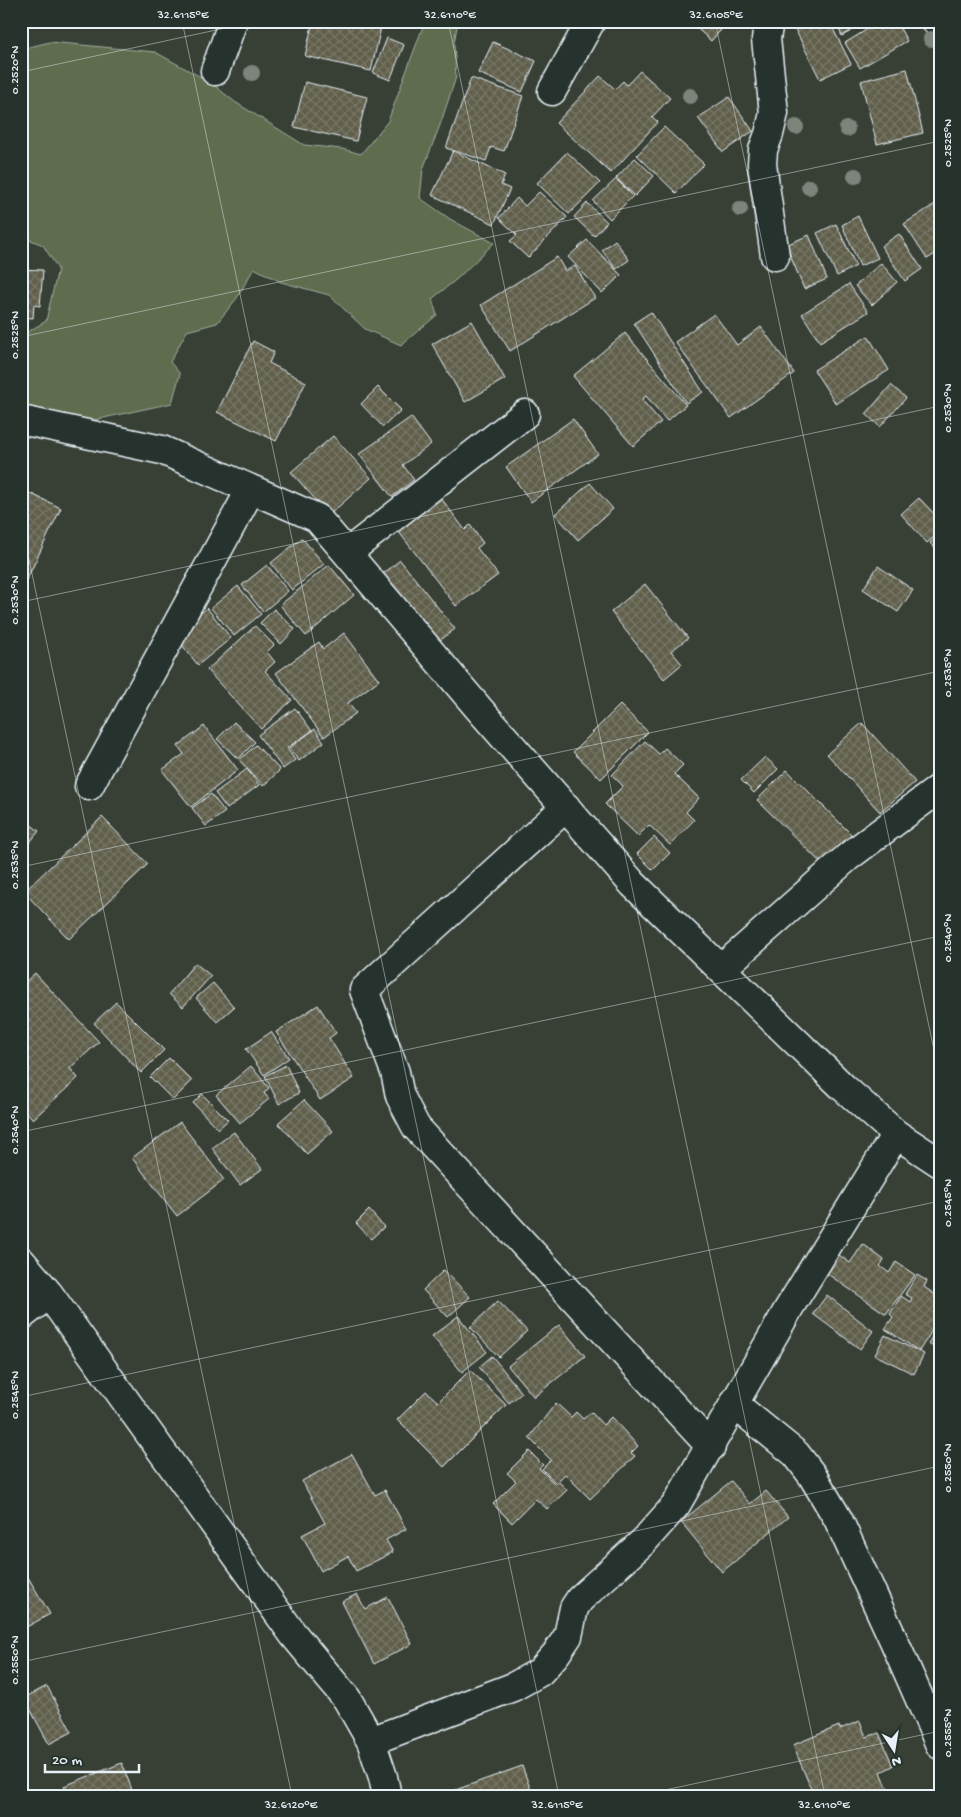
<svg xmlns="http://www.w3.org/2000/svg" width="961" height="1817" font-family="'Gochi Hand',sans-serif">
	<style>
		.green { fill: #5e6c4e; stroke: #a3aea3 }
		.building { fill: url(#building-cross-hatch); stroke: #e8f1f8 }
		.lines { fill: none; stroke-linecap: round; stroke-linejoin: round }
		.minor-casing { stroke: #e8f1f8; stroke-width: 31 }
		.minor { stroke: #26332d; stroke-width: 28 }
		.tree { fill: #7b847b }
		.ticks { fill: none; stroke: #e8f1f8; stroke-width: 1; stroke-opacity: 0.45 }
		.neatline { fill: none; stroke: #e8f1f8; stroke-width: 2 }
		.ticks-label { font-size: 12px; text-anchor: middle; fill: #e8f1f8 }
	</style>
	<defs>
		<pattern id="building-cross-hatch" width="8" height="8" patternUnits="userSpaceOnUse" patternTransform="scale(1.25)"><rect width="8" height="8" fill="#615e4b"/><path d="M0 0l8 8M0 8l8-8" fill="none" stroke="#787666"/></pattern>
	</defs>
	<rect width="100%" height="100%" fill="#384036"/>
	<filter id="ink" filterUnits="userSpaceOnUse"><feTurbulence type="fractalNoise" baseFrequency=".02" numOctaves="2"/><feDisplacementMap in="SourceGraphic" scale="10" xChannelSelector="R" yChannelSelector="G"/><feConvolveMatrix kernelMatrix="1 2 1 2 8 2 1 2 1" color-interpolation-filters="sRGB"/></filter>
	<g filter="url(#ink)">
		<!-- green -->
		<path class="green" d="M425,21H458L454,43L456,77L440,125L423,169L420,198L450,219L494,243L458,278L432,299L437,315L401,345L365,329L329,295L281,282L254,268L237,298L217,323L187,331L170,362L180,374L172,403L21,436V334H24L46,321L58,269L43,245L21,236V49L50,42L155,52L210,82L235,102L304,145L342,149L361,154L388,121Z"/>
		<!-- building -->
		<path class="building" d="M313,21H359V23L381,27L371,71L305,56Z
			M551,21H563L560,26Z
			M689,21H729L711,41Z
			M791,21H829L851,64L820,79Z
			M835,21H869L842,36Z
			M881,21H896L907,41L860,68L845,43Z
			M387,38L404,45L390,80L373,73Z
			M493,42L536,61L522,92L478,73Z
			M907,69L923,133L877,144L861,81Z
			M640,71L670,98L652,117L658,122L611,173L556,123L600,76L615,89L623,81L627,85Z
			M471,78L523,96L504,151L491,147L486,161L446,148Z
			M305,82L367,97L356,141L294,127Z
			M729,97L753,131L723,152L698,118Z
			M664,127L704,164L676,193L637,155Z
			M453,151L505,175L501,185L510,189L494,224L432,195Z
			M567,152L600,183L569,214L537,183Z
			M635,158L654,176L635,196L616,178Z
			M616,179L633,196L610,219L593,201Z
			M539,192L567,217L528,258L510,241L517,235L499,218L517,198L525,206Z
			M940,201V251L927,259L904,224Z
			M587,203L607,222L594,236L574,217Z
			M858,216L878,258L860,266L842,225Z
			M836,224L856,266L837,276L817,233Z
			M899,234L922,269L905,281L881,246Z
			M809,235L827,279L804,289L786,245Z
			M587,240L621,275L602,293L568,257Z
			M615,240L629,260L616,269L602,250Z
			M557,257L565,271L575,266L595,298L510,351L481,305Z
			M881,263L897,282L872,305L855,286Z
			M21,269L43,270L40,306L34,305L33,318L21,317Z
			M849,284L868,312L820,342L802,314Z
			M651,312L703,392L686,403L634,323Z
			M714,314L737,345L761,327L794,373L731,418L675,342Z
			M472,321L505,379L465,402L432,344Z
			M625,333L686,405L667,421L646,396L642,400L661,422L633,446L573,376Z
			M868,336L889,370L836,404L814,370Z
			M253,341L274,352L269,363L306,382L276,441L217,412Z
			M891,385L906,398L880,427L866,414Z
			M378,387L401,410L383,427L361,404Z
			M411,417L431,444L403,465L414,480L392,497L359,454Z
			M573,419L598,454L531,502L506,467Z
			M333,436L371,478L329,515L291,472Z
			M590,483L613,509L578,540L555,514Z
			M21,489L61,508L27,579L21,577Z
			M438,494L465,530L470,525L483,543L477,548L498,575L456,606L395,527Z
			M919,498L940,520V532L927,543L901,514Z
			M940,534V552L939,553L930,543Z
			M302,538L324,564L292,590L271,563Z
			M400,560L455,629L438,642L383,574Z
			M267,565L288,591L263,612L242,585Z
			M329,565L354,595L306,636L280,605Z
			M878,566L913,590L898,612L863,589Z
			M645,584L688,638L671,651L682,664L664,679L611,612Z
			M238,586L261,614L234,636L211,608Z
			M207,608L231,638L198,665L174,635Z
			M274,609L295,629L281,644L260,623Z
			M255,626L274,645L267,652L275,662L265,671L292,700L261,729L207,670Z
			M344,633L379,680L348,703L356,713L324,737L276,673L319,642L323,649Z
			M620,705L648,732L601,779L573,752Z
			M295,708L312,731L287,748L295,760L283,769L258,735Z
			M234,722L255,742L238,759L217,739Z
			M862,723L915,782L880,812L827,754Z
			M204,726L238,770L191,807L162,770L184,754L178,746Z
			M315,729L324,742L299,761L289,748Z
			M645,741L659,754L665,748L683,765L674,774L699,798L686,812L694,820L670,845L649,825L638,836L605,804L623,786L612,775Z
			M256,745L280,770L263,786L239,760Z
			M765,757L778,769L754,793L741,780Z
			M247,769L259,785L227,809L215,793Z
			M787,770L854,837L825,867L757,800Z
			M211,794L225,812L206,826L192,808Z
			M21,817L39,831L21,853Z
			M102,817L148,864L69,939L24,892Z
			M654,837L670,853L653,870L637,854Z
			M195,963L211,976L183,1007L169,994Z
			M35,973L99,1042L70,1068L78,1078L33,1119L21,1106V986Z
			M213,983L234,1007L217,1022L196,998Z
			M116,1002L164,1050L141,1073L94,1023Z
			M318,1005L336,1033L329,1038L354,1078L320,1100L276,1032Z
			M271,1032L289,1058L264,1075L246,1049Z
			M169,1058L192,1081L173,1100L150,1077Z
			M286,1065L299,1093L279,1104L265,1076Z
			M251,1066L269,1088L264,1093L269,1099L240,1123L216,1095Z
			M202,1094L228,1120L218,1129L193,1103Z
			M304,1100L333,1131L307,1154L278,1123Z
			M180,1122L224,1180L177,1216L132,1158Z
			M234,1132L262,1169L240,1185L212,1148Z
			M369,1210L384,1227L371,1239L356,1223Z
			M863,1244L884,1260L880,1266L889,1273L896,1262L915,1275L886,1314L826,1273L839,1255L850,1263Z
			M444,1270L470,1297L448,1317L423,1290Z
			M917,1275L927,1281L924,1287L940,1298V1318L919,1351L885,1329L893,1317L890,1314L901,1296L910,1302L912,1298L905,1294Z
			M827,1295L873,1331L860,1349L813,1314Z
			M498,1301L527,1331L499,1357L470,1327Z
			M458,1316L487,1352L462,1372L432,1336Z
			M940,1322V1350L928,1344Z
			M559,1325L585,1356L534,1397L508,1366Z
			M885,1335L924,1354L914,1374L875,1355Z
			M492,1356L522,1393L509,1403L479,1367Z
			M470,1370L506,1405L444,1467L397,1420L426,1391L438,1402Z
			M556,1403L571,1417L576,1412L583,1419L591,1412L603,1425L611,1417L638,1446L631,1453L635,1456L590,1499L565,1474L556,1483L542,1469L551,1460L529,1438Z
			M529,1451L543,1465L539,1468L555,1484L559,1482L567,1490L547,1509L536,1499L512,1523L493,1504L516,1481L507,1473Z
			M352,1454L375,1495L385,1490L406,1529L386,1540L393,1552L356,1571L348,1556L321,1571L302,1535L325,1523L302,1481Z
			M731,1481L750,1504L766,1491L788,1517L722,1572L681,1522Z
			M26,1574L50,1614L21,1630V1577Z
			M357,1594L365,1609L388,1597L412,1644L374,1664L342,1602Z
			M47,1686L72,1732L49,1744L24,1698Z
			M860,1721L866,1737L879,1733L893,1766L881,1772L890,1794L886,1796H875L874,1793L867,1796H814L793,1745L839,1726L840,1729Z
			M122,1763L133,1793L125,1796H68L64,1786Z
			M522,1766L533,1796H439Z"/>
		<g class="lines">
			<defs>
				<path id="minor" d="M769,21L766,39L774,113L769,134L763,150L762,164L775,256
					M936,21L940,26
					M215,71L233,21
					M552,91L591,21
					M21,420L162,450L317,518L480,710L633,884L844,1088L896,1134L940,1163
					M347,553L525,414
					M89,786L251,489
					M566,807L364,990L395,1072L400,1096L416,1127L711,1447
					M721,969L849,856L940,788
					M21,1261L49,1294L293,1634L347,1699L371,1741L383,1777L387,1796
					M21,1316L49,1294
					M734,1404L796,1454L812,1475L838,1519L895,1643L940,1745
					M371,1741L513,1687L540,1672L556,1654L568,1636L574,1608L580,1599L643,1542L676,1505L789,1308L896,1134"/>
			</defs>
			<!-- minor casing -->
			<use href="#minor" class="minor-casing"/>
			<!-- minor -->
			<use href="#minor" class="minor"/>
		</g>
		<!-- trees -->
		<g class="tree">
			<circle cx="931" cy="39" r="8"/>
			<circle cx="252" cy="73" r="8"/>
			<circle cx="690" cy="96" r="8"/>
			<circle cx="796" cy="127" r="8"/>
			<circle cx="847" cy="129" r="8"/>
			<circle cx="855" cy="176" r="8"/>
			<circle cx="809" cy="187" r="8"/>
			<circle cx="740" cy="209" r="8"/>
		</g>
	</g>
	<!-- ticks -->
	<path class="ticks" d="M182,21L559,1796M448,21L825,1796M715,21L940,1078M21,72L258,21M21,337L940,141M21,522L292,1796M21,602L940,406M21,867L940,671M21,1132L940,936M21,1397L940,1201M21,1662L940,1466M21,1778L25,1796M637,1796L940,1731"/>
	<!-- margin -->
	<rect width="961" height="1817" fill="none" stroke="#26332d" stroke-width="55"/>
	<!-- north arrow -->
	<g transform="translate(894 1750) rotate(168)" stroke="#26332d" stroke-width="4" paint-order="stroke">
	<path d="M0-4L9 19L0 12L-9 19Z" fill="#e8f1f8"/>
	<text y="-8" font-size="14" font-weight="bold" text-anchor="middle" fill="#e8f1f8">N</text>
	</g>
	<!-- scale -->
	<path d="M45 1764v8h94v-8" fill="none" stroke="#e8f1f8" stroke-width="2.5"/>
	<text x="52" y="1764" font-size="15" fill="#e8f1f8" stroke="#26332d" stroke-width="4" paint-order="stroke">20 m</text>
	<rect x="28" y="28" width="906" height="1762" class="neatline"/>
	<g class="ticks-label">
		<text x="183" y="18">32.6115°E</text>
		<text x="450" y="18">32.6110°E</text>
		<text x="716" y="18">32.6105°E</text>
		<text transform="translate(14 70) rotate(-90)" y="4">0.2520°N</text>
		<text transform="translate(947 143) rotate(-90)" y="4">0.2525°N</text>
		<text transform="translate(14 335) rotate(-90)" y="4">0.2525°N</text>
		<text transform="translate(947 408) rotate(-90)" y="4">0.2530°N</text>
		<text transform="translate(14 600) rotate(-90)" y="4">0.2530°N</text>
		<text transform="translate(947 673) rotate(-90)" y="4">0.2535°N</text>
		<text transform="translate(14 865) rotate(-90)" y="4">0.2535°N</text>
		<text transform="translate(947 938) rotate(-90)" y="4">0.2540°N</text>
		<text transform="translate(14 1130) rotate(-90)" y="4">0.2540°N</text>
		<text transform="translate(947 1203) rotate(-90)" y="4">0.2545°N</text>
		<text transform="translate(14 1395) rotate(-90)" y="4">0.2545°N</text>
		<text transform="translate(947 1468) rotate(-90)" y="4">0.2550°N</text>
		<text transform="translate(14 1660) rotate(-90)" y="4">0.2550°N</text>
		<text transform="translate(947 1733) rotate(-90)" y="4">0.2555°N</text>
		<text x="291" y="1808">32.6120°E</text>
		<text x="557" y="1808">32.6115°E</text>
		<text x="824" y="1808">32.6110°E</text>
	</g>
</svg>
